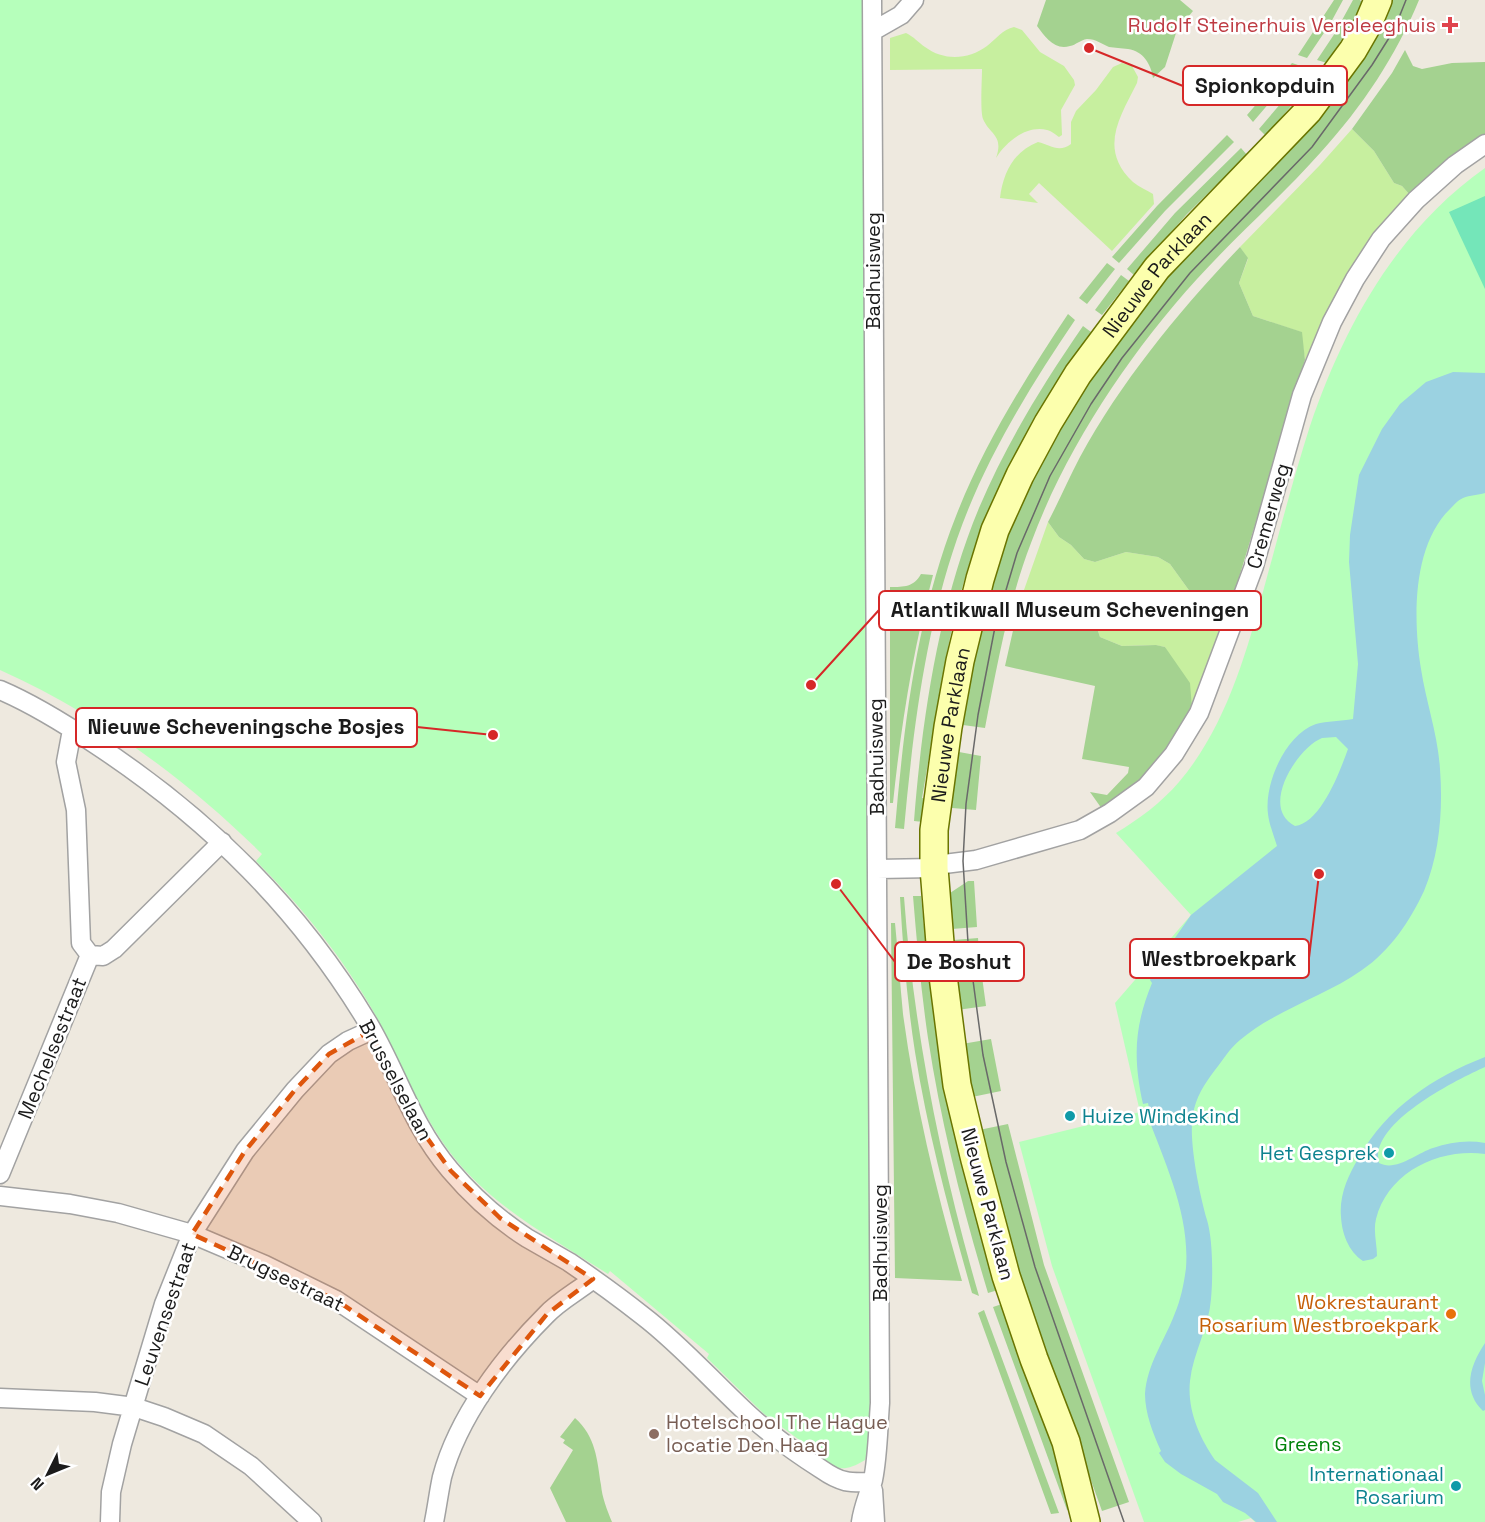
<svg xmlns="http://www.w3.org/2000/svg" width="1485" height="1522" font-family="'Space Grotesk',sans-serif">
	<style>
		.grass { fill: #c7ef9f }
		.forest { fill: #a4d290 }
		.park { fill: #b6ffbb }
		.pitch { fill: #74e6b9 }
		.water { fill: #9bd2e1; fill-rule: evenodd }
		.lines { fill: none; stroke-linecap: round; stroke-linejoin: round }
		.minor-casing { stroke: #a2a2a2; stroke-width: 21 }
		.secondary-casing { stroke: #6a7500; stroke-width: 30 }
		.minor { stroke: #fff; stroke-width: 18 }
		.secondary { stroke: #fcffad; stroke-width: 27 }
		.tram { stroke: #696969; stroke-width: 1.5 }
		.marked { fill: #de560d; fill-opacity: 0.2; stroke: #de560d; stroke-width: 4.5; stroke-dasharray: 12 8; stroke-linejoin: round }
		.health-dot { fill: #e0444e; stroke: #fff; stroke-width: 2 }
		.culture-dot { fill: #0f9aa8; stroke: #fff; stroke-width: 2 }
		.food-dot { fill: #e8710a; stroke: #fff; stroke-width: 2 }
		.education-dot { fill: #8d6e63; stroke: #fff; stroke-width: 2 }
		.labels { text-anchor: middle; stroke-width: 5; stroke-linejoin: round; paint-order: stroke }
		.health-label { font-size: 20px; fill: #be3a42; stroke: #fff; text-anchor: end }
		.street-label { font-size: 20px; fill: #1b1b1b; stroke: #fff }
		.culture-label { font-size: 20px; fill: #0d838f; stroke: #fff; text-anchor: end }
		.food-label { font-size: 20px; fill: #c56008; stroke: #fff; text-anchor: end }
		.education-label { font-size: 20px; fill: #785e54; stroke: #fff; text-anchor: start }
		.park-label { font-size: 20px; fill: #008209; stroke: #fff }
		.leader { fill: none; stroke: #d62828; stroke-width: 2 }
		.callout-dot { fill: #d62828; stroke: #fff; stroke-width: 2 }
		.callout { fill: #fff; stroke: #d62828; stroke-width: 2 }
		.callout-label { font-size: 21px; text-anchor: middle; font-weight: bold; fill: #1b1b1b }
	</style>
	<rect width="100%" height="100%" fill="#eee9df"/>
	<!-- grass -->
	<path class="grass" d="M1014,27L1022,30L1040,52L1064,66L1074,80L1075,85L1061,110L1062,135L1059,137C1056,135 1052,131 1047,130C1026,125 1006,142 996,158C1004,135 990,135 983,119C980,111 982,79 982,69L890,70V38L906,33C914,37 918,42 925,47C944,61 968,60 987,46C995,40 1003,29 1014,27Z
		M1122,63L1132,66L1138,77L1137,83C1120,117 1098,149 1133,182C1139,187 1147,190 1153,194L1154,204L1112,251L1039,183L1029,194L1038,203L1000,198C1003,173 1014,151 1038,142C1050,145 1059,153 1071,144V122L1076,111L1096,90L1113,67Z
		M1352,129L1374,151L1394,183L1402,186L1410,195L1326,316L1305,360L1301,332L1253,316L1239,283L1248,259L1240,247L1320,165Z
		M1048,522L1059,537L1071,545L1084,559L1095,562L1126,552L1158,557L1170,564L1196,600L1207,597L1231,604L1192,708L1165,647L1155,645L1122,646L1100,637L1096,625C1087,621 1080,615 1071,611C1055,604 1035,611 1019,604Z"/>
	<!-- forest -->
	<path class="forest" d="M1046,0H1180L1193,11L1177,30L1165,67L1153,78C1151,64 1143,51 1128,49C1121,48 1115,48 1109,47C1102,44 1096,39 1087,39C1080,40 1076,45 1070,46C1055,51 1045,37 1037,26Z
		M1334,0H1343L1330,24L1307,58L1298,55Z
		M1353,0H1360L1364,5L1360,8L1344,36L1327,63L1317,60L1335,33Z
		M1387,0H1419C1396,56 1362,107 1321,152C1282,196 1237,235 1197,279C1129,354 1066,448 1031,543C1008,603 997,666 985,728L963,725L959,718L988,583L1024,484L1086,379Z
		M1405,50L1413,66L1422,69L1452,63L1485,62V134L1410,195L1402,186L1394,183L1374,151L1352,129L1392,73Z
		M1292,63L1301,66L1253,122L1247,115Z
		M1311,68L1320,71L1266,136L1259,129Z
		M1227,135L1234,142L1165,211L1119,263L1112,257L1157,206Z
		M1241,148L1247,155L1187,214L1134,275L1127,269L1175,213Z
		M1240,247L1248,258L1239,283L1253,316L1302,332L1305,360L1231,604L1207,597L1196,600L1170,564L1158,557L1126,552L1095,562L1084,559L1071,545L1059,537L1048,522C1059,501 1069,478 1080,457C1122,380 1180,310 1240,247Z
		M1107,263L1115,269L1087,304L1079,298Z
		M1121,275L1129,281L1102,315L1095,310Z
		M1068,314L1075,320C1029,388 984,461 957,539C925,632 913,731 904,829L895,828C904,723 917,615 956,516C984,444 1025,379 1068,314Z
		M1083,326L1091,332C1045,399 1004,467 976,544C947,625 937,713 922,798L926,799L923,822L914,821C922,718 939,604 979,508C1006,444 1043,384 1083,326Z
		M921,574L933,575C913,650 901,725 893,803H890V587C904,587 914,587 921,574Z
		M1019,604C1035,611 1055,604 1071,611C1080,615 1088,621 1096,625L1100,637L1122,646L1156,645L1165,647L1190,683L1192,708L1174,740L1139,782L1102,809L1090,792L1107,795L1128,773L1129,767L1082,759L1095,686L1005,666Z
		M959,752L981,756L976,810L952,808L948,804L953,756Z
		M968,881H974L977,927L952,929L947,924L945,893H950Z
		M913,896H921C933,1030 959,1160 998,1290L988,1293C963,1210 941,1124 928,1038C921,991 917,944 913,896Z
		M900,897H904C914,1033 941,1165 979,1296L972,1293C950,1214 928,1134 915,1052C907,1001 903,949 900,897Z
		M891,923H895C898,953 900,983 903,1014C915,1104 937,1194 962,1281L895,1278Z
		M978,938L979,951L955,953L949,948L954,940Z
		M980,962L986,1006L957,1010L952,972L957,965Z
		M991,1039L1001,1091L972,1097L962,1044Z
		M1008,1124L1044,1265L1129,1502L1102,1511L1017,1275L979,1130Z
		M1002,1304L1076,1507L1067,1510L993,1307Z
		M984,1310L1059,1513L1051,1514L978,1313Z
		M575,1418C596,1437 597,1459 601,1485C602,1497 607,1510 612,1522H566L550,1488L573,1450L563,1443L565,1440L560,1437Z"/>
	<!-- park -->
	<path class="park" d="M0,0H865L873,1271H869C870,1308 870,1345 870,1382C870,1408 872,1435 865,1460C845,1472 838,1470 818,1460L820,1455L764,1414L707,1358L709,1354L610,1271L608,1274C556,1240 503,1213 461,1166C423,1122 404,1067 376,1016C344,959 302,907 256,861L262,854C186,779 98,714 0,670Z
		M1485,168V1522H1255L1251,1518L1238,1522H1144L1052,1266L1019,1142L1140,1112L1115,1003L1191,915L1116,833C1139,819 1161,803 1179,782C1225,728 1246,655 1264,588C1279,534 1293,479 1310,426C1344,326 1397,230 1485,168Z"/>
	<!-- pitch -->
	<path class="pitch" d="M1485,196V289L1449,212Z"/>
	<!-- water -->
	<path class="water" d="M1453,372L1485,373V493C1478,495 1470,495 1463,498C1458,500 1454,505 1450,509C1412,546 1413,620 1421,669C1426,702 1438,735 1440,769C1443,809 1440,853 1424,891C1410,921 1390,951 1362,970C1324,997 1277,1009 1240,1040C1230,1048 1223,1060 1215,1070C1205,1083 1195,1098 1193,1115C1188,1140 1200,1196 1207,1220C1213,1240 1213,1278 1211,1299C1209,1327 1193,1353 1190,1381C1187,1409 1199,1437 1215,1460L1258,1493L1277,1522H1256L1245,1513L1223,1502L1217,1494L1181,1474L1165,1462L1159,1453L1161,1451C1153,1434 1145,1413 1145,1394C1147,1364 1165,1340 1175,1313C1181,1299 1184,1283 1186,1268C1190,1214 1165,1164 1147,1114L1150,1113L1148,1103L1143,1104C1133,1058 1134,1027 1152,983L1150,980L1156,965L1191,915L1277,846C1274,836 1269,824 1268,814C1264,784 1285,735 1316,724C1327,721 1341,721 1353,719L1358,664L1349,562L1350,535L1359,475L1382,429L1400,404L1426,382ZM1322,738L1336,737L1348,749C1340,771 1321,823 1295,826C1259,808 1297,748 1322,738Z
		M1485,1057V1067C1456,1080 1368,1124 1379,1163C1396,1172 1417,1153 1433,1148C1450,1142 1468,1140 1485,1143V1154C1439,1148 1388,1172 1376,1219C1373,1231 1377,1244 1377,1256L1373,1259L1363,1261C1348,1251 1342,1233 1341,1217C1339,1195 1348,1176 1359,1157C1387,1108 1433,1077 1485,1057Z
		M1485,1343V1363L1482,1381L1485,1395V1410L1483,1411C1461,1390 1471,1364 1485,1343Z"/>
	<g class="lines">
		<defs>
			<path id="minor" d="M873,31L901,15L914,0
				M0,690C33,704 65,724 95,744C209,819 301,910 371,1028C399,1077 412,1125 450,1170C472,1196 499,1220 527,1238C541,1246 555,1254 569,1262C594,1279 619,1297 643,1316C681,1345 713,1382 749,1415C771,1435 796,1453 821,1469C841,1483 849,1483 872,1482
				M877,869L934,868L944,864L976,860L1080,830L1110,813L1146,787L1174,754L1199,713L1254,566L1302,395L1332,322L1355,279L1381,239L1416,200L1455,165L1485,144
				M90,955L103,956L114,949L222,842
				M0,1174L90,955L81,943L76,810L66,762L72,730
				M0,1196L70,1204L118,1213L192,1234L265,1265L336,1300L480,1396
				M0,1398L95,1402L134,1407L164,1417L204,1434L251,1466L312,1522
				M873,1490L875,1522
				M110,1522L111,1492L122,1444L164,1304L192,1234L245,1151L295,1090L329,1054L348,1041L372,1030
				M434,1522C437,1507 439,1491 442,1477C458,1417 503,1358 546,1315C559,1301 578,1291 593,1279
				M861,1522C863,1507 869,1494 873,1480C878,1455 878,1428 880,1403L872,0"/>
			<g id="secondary">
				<path id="s1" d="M1086,1522L1066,1442L1034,1359L1006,1276L975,1160L957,1085L942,968L934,868V830L948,727L960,661L980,579L995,530L1020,475L1048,423L1078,374L1157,268L1308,111L1353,50L1368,24L1378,0"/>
			</g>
		</defs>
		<!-- minor casing -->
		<use href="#minor" class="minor-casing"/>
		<!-- secondary casing -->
		<use href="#secondary" class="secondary-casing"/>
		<!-- minor -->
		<use href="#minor" class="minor"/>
		<!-- secondary -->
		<use href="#secondary" class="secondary"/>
		<!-- tram -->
		<path class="tram" d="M1124,1522L1035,1267L1006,1162L983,1055L968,943L963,861L966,804L978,715L995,627L1017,553L1050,476L1091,404L1122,358L1190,273L1312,147L1372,65L1394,30L1406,0"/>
	</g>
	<!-- marked area -->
	<path class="marked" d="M372,1030L417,1124L451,1171L500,1218L593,1279L547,1314L480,1396L336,1300L192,1234L245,1151L295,1090L329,1054Z"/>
	<!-- markers -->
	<path class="health-dot" d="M1447 16h6v6h6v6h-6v6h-6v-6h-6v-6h6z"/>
	<g class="culture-dot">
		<circle cx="1070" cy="1116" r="6"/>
		<circle cx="1389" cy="1153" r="6"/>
		<circle cx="1456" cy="1486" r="6"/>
	</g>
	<circle class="food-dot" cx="1451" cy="1314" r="6"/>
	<circle class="education-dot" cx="654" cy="1434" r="6"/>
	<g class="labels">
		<!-- health labels -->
		<g class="health-label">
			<text x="1436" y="32">Rudolf Steinerhuis Verpleeghuis</text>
		</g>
		<!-- street labels -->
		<g class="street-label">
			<text transform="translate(873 271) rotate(-90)" y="7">Badhuisweg</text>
			<text dy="7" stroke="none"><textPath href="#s1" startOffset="1323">Nieuwe Parklaan</textPath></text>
			<text transform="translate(1268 516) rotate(-74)" y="7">Cremerweg</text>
			<text dy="7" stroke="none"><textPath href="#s1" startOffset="819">Nieuwe Parklaan</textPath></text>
			<text transform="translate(876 757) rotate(-91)" y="7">Badhuisweg</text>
			<text transform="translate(52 1048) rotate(-68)" y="7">Mechelsestraat</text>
			<text transform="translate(396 1080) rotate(62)" y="7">Brusselselaan</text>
			<text transform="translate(988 1204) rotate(75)" y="7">Nieuwe Parklaan</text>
			<text transform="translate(880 1243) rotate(-90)" y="7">Badhuisweg</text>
			<text transform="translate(286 1278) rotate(26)" y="7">Brugsestraat</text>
			<text transform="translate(165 1314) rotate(-71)" y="7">Leuvensestraat</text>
		</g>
		<!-- culture labels -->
		<g class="culture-label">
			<text x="1082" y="1123" text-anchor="start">Huize Windekind</text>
			<text x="1377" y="1160">Het Gesprek</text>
			<text x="1444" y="1481">Internationaal<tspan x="1444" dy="23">Rosarium</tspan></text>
		</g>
		<!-- food labels -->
		<g class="food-label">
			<text x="1439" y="1309">Wokrestaurant<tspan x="1439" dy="23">Rosarium Westbroekpark</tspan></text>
		</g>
		<!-- education labels -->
		<g class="education-label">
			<text x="666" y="1429">Hotelschool The Hague<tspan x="666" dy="23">locatie Den Haag</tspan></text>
		</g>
		<!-- park labels -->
		<g class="park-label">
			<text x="1308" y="1451">Greens</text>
		</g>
	</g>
	<!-- callouts -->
	<path class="leader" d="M1089 48L1183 86M811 685L879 610M493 735L417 727M1319 874L1309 958M836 884L895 962"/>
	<g class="callout-dot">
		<circle cx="1089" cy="48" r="6"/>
		<circle cx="811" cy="685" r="6"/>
		<circle cx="493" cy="735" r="6"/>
		<circle cx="1319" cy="874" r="6"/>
		<circle cx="836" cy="884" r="6"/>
	</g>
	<g class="callout">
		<rect x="1183" y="66" width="164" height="39" rx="6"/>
		<rect x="879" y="591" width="382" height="39" rx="6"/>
		<rect x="76" y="708" width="341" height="39" rx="6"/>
		<rect x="1130" y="939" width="179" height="39" rx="6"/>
		<rect x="895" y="942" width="129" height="39" rx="6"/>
	</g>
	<g class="callout-label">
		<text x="1265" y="93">Spionkopduin</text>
		<text x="1070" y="617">Atlantikwall Museum Scheveningen</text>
		<text x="246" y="734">Nieuwe Scheveningsche Bosjes</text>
		<text x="1219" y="966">Westbroekpark</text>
		<text x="959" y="969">De Boshut</text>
	</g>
	<!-- north arrow -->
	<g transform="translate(48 1474) rotate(227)" stroke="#ffffff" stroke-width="4.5" paint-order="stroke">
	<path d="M0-4.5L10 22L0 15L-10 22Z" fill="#1b1b1b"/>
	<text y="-9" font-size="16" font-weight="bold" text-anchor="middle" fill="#1b1b1b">N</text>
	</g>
</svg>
